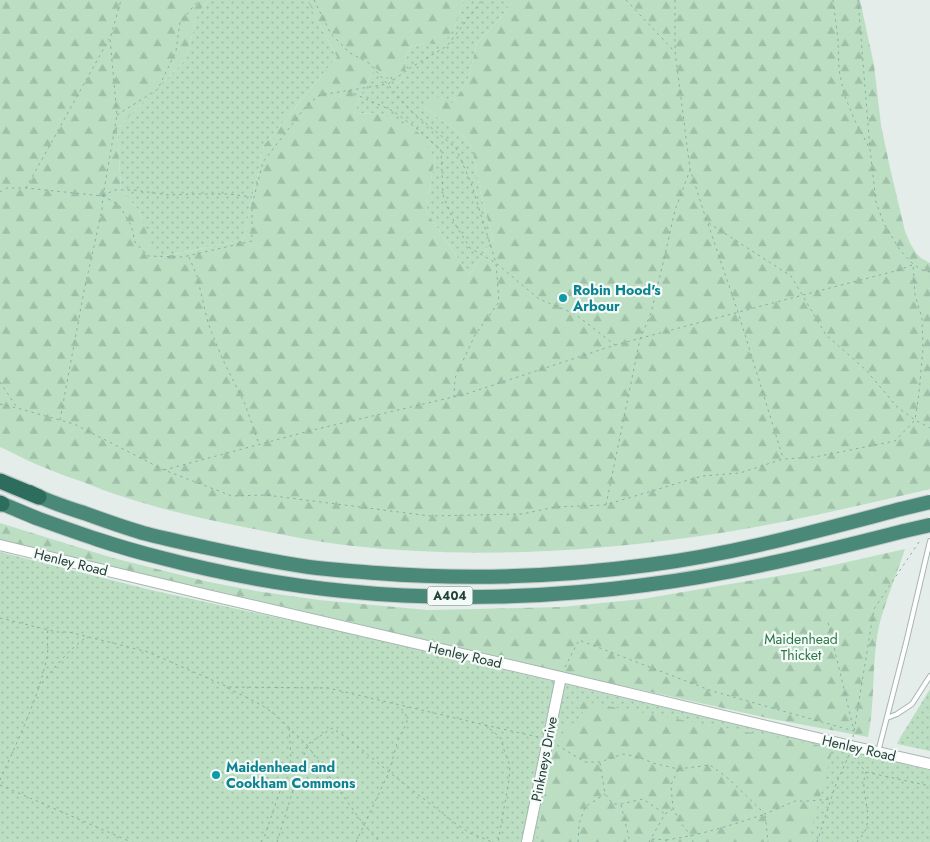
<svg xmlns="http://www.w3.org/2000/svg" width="930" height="842" font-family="Jost,sans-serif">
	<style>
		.grass { fill: url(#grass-dots) }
		.forest { fill: url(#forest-firs) }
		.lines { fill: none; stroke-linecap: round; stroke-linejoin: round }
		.service-casing { stroke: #a6b6b0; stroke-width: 6 }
		.tertiary-casing { stroke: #a6b6b0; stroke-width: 12 }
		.trunk-casing { stroke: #c1cac7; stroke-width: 16 }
		.motorway-casing { stroke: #c1cac7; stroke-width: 18 }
		.path { stroke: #83b2a1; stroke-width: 1; stroke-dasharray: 2.5 4; stroke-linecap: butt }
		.service { stroke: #fff; stroke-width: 4 }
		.tertiary { stroke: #fff; stroke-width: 10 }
		.trunk { stroke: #4a8878; stroke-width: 14 }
		.motorway { stroke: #2d6d5d; stroke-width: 15 }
		.trunk-bridge-casing { stroke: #c1cac7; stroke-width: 16; stroke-linecap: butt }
		.trunk-bridge { stroke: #4a8878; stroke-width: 14 }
		.culture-dot { fill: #0f9aa8; stroke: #f4faf7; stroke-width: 2 }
		.labels { text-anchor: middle; stroke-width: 4.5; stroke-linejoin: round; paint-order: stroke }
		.shield { fill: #f4faf7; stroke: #617871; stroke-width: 1 }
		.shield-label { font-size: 12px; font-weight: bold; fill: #224037 }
		.culture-label { font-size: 14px; font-weight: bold; fill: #0d838f; stroke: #f4faf7; text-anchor: start }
		.street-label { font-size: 14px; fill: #224037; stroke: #f4faf7 }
		.park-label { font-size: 14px; fill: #2c7746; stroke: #f4faf7 }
	</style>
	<defs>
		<pattern id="grass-dots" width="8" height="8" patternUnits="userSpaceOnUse" patternTransform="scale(1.25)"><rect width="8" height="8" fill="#bcdfc4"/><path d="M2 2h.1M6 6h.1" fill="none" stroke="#a1c0a9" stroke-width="1.8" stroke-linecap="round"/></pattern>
		<pattern id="forest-firs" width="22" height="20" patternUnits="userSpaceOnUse" patternTransform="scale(1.25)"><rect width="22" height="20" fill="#bcdfc4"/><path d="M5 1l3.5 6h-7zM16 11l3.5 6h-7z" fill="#a1c0a9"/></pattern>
	</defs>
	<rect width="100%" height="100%" fill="#e4ede9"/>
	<!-- grass -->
	<path class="grass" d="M208,0H307L337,57L264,145L243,240L155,258L139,211L121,189L117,129L186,59L197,15Z
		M464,0H513L501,18L477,43L468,80L452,104L425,108L463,136L472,148L481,195L493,239L469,275L426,211L435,158L395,120L376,113L354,114L363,90L375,68L398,84L405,75L406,59L410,47L425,43L455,26Z
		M0,552L151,590L330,629L930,770V842H0Z
		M930,689V751L897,744L900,738Z"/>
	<!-- forest -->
	<path class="forest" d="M0,0H208L197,15L186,59L117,129L121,189L139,211L156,258L243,240L264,145L337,57L307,0H464L455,26L443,45L425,43L410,47L406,59L405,75L398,84L375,68L363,90L354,114L376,113L396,120L419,133L435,158L426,211L469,275L493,239L481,195L472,148L463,136L425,108L437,97L452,104L468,80L477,43L501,18L513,0H860L874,65L881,125L890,168L905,231L910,243L916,253L921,258L930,263V489C849,508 769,527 686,538C576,553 463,558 353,546C316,542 280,534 244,527C204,519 163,510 124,497C110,493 97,487 83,482C72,478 59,474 48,469C31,463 16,454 0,447Z
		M0,523L113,558L209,582L256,591L319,600L428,610L561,607L642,599L807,571L905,549C897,573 887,597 880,622C871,659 876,699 868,737L767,718L466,651L363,625L0,541Z
		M570,699L833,748L808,842H537L554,735H562L568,722L580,725L583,713Z"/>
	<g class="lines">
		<defs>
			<path id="service" d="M887,718L897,714L912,704L930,676
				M878,752L906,643L930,541"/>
			<path id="tertiary" d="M0,545L212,596L561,677L851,746L930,764
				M527,842L561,677"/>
			<path id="trunk" d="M30,492C46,501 65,507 84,513C103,520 123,527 143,533C162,538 181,542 199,546C236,554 272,562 309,567C331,570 354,571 376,573C467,580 558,577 648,565C734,554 817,531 901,509
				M0,503C13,508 26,514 39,519C78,533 117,547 158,557C219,573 282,585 344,591C442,601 549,598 645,585C733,574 818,553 904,531"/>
			<path id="motorway" d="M0,481L39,497
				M0,503L2,504"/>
		</defs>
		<!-- service casing -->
		<use href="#service" class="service-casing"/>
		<!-- tertiary casing -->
		<use href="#tertiary" class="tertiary-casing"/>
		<!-- trunk casing -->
		<use href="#trunk" class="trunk-casing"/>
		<!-- motorway casing -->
		<use href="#motorway" class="motorway-casing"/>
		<!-- path -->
		<path class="path" d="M314,0L331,34L350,53L369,63L412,112L456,148L471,183L496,263L499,302L475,335L455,378L454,397
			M626,0L674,51
			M675,0V51L690,169L707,222L791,276L826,335L866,370L897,407L915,420L930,428
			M833,0L838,39L839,70L844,94L855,121L870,149
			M858,0L870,149L876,202L884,224L900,250L913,264L922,270L930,272
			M348,91L393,111L416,128L441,150L443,195L455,224L470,248L496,263L539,299L575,314L615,345
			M117,115L158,89L176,51L180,22L199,0
			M26,188L109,39
			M0,192L7,188H26L103,196L119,205L131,225L135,242L148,256L183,257L252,241V205L263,162L307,105L320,95L388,84L410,68L447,46L482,0
			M103,196L114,190H133L169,195L196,194H228L252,197
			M708,224L738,312L783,458
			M189,257L197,276L208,323L222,358L245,404L259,444
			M0,382L16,406
			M0,404L17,408L74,424L164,470L232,496L266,495L430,516L522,514L555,507L605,505L702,476L740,473L783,459L815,457L895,441L915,420L919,393L923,348L922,318L915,295L913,264
			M60,420L84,291L102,210L103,196L117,115L110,39L121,0
			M164,470L313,430L466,394L615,345L803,295L899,270L912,265
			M606,505L640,339L651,313L664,259L675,210L690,170
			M0,618L57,632H69L148,652L228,687L328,688L485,725L501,738L504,750L510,766L509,780L498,842
			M565,667L579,640L712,691L854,731L828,622
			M38,688C53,670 67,650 87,637
			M228,688L263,706L277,716L307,745L364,825L380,842
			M485,725L538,737
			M853,737L874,609L921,539
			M557,745L585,762H600L623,754L639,757L653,763L678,769L710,765L729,779L765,814L795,801H809L831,799
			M854,757L866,772L930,786
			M600,763L605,794L613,804H621L643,799L665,814
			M678,770L671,785L673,808L680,822L692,837L693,842
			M0,780C18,740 38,699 47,657C49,647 46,639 48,630
			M0,785L131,842
			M621,805L629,838L628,842
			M652,839L666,840V842
			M666,840C701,835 732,825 765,814L768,842
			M261,842L265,835L291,759L289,728
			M277,842L307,745L332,728L350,740L389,772L456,824L470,833L492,842
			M356,842L389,772L398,740L407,722L406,715L399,706
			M578,842L579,824L585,807L605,794
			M649,842L665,814L673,809
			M817,842L836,784L849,755
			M857,842C860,838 865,833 866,828C872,810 859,790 866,772"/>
		<!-- service -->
		<use href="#service" class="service"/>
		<!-- tertiary -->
		<use href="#tertiary" class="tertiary"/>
		<!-- trunk -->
		<use href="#trunk" class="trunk"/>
		<!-- motorway -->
		<use href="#motorway" class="motorway"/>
		<defs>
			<path id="trunk-bridge" d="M901,509L930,502
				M904,531L930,525"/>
		</defs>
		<!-- trunk-bridge casing -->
		<use href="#trunk-bridge" class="trunk-bridge-casing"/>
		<!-- trunk-bridge -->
		<use href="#trunk-bridge" class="trunk-bridge"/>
	</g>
	<!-- markers -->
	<g class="culture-dot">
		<circle cx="563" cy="298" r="5"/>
		<circle cx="216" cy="775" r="5"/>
	</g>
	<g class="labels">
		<!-- shield labels -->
		<rect class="shield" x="427.5" y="586.5" width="45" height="19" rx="4"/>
		<g class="shield-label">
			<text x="450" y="600">A404</text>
		</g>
		<!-- culture labels -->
		<g class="culture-label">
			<text x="573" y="295">Robin Hood's<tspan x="573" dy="16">Arbour</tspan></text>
			<text x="226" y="772">Maidenhead and<tspan x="226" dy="16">Cookham Commons</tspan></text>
		</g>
		<!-- street labels -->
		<g class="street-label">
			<text transform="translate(71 562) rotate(14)" y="5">Henley Road</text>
			<text transform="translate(465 655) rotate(13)" y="5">Henley Road</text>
			<text transform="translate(859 748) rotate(13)" y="5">Henley Road</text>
			<text transform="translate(544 759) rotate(-79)" y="5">Pinkneys Drive</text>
		</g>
		<!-- park labels -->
		<g class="park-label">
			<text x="801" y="644">Maidenhead<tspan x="801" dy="16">Thicket</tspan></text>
		</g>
	</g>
</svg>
